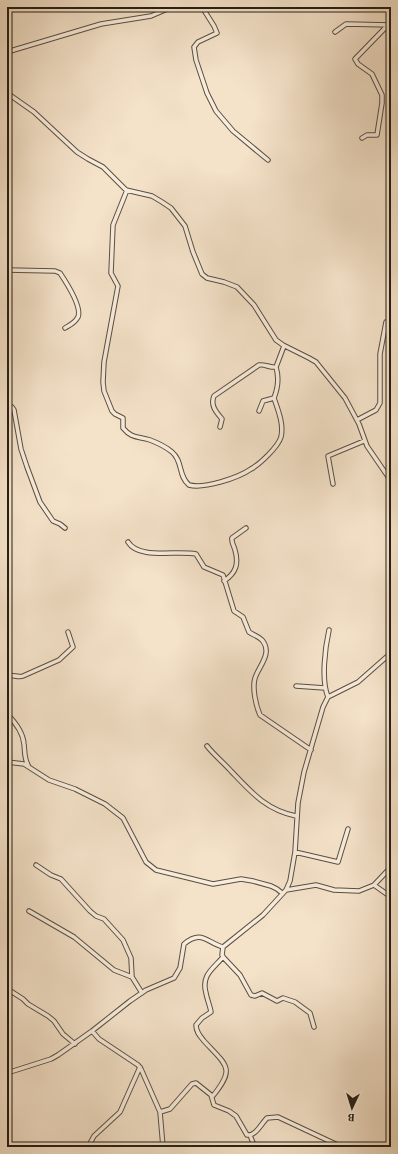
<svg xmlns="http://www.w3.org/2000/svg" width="398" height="1154" font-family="'EB Garamond',serif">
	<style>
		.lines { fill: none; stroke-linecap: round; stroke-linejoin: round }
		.minor-casing { stroke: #594f42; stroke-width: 5.5 }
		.minor { stroke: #f8ecdc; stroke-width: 3.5 }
	</style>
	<rect width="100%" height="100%" fill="#f4e2c9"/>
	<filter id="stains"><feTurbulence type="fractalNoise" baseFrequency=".005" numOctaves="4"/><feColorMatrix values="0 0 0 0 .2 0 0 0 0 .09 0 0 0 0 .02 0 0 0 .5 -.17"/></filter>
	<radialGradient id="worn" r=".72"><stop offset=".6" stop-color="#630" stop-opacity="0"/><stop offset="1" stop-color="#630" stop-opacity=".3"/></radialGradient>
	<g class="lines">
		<defs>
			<path id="minor" d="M202,7L214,26L217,33L198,42L194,47L196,60L207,93L216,111L233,131L268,160
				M335,32L346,24L391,25
				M7,52L101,24L151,16L172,7
				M7,93L34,112L77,152L88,159L103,167L126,190L152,196L162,202L171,208L185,226L193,252L202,274L207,278L224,282L237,287L254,305L276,340L283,345L309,358L316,362L345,398L359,424L367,446L391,481
				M362,138L367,135H377L382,103V95L372,74L358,64L355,59L388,25
				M389,183H391
				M127,190L113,225L111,273L118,286L104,362L103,382L104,391L112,411L115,414L123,418V428C132,439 138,436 150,440C158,443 166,447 172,452C183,461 178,476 189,485C204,489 238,478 251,469C260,464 278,447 281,437C284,424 278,410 274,398
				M7,270L55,271L60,273C66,282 82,307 78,317C75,323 70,325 65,328
				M7,406L12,407L14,410L21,449L27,467L40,502L53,521L60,524L65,528
				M259,411L263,401L274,398C278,388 279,377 276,367
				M357,420L376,410L380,403V354L386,322
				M220,427L222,419C216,412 210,405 214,396L259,365C265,364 270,368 276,367L284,346
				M333,484L328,456L364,441
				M128,542C139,560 177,550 196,554L204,567L223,575L234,611L243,617L249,632C253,635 258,636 262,640C273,653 259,666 255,678C252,688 256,706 260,715L311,750
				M224,581C236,573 239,564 235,550C234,546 231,542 232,538L246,528
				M7,676C12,674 18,678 23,676L59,660L73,647L68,632
				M296,686L325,688
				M328,697C321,680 325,648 329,630
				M7,714C15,722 23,732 24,744C25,752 24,758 28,765
				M207,746C214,755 223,762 231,771C251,792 266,810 296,816
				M7,762L24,764L49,780L75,789L105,804L123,818L146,862L156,870L213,884L241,879L253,881L271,886L277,889L282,893
				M295,852L338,862L348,829
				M36,865L51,875L61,879L90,911L96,916L104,919L123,940L131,958L132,977L142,993
				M374,885L391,897
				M286,890L316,885L334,890L359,891L374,885L391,867
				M29,911L74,937L114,970L132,977
				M223,947L222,955L224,958L240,975L251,995L255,996L262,993L277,1001L283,998L295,1002L310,1013L314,1027
				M7,982L9,990L23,999L28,1004L48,1016L54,1021L63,1034L75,1044
				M92,1031L99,1039L138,1065L141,1069L160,1112L163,1147
				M7,1073L51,1059L58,1055L92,1031L130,1001L146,990L174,978L180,968L184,944C202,929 207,943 223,947L263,915L286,890L290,881L295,852L298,803L304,772L323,707L328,697L358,682L391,653
				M212,1097C236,1068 227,1066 204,1041C200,1036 196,1032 196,1025L202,1018L211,1012C210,1006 207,999 206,993C201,975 213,969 223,957
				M160,1112L170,1109L192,1084L196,1083L211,1095L214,1105L229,1111L236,1116L247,1135C256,1136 261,1124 267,1118L278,1117L342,1147
				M250,1135L253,1143L258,1147
				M88,1147L94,1136L120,1112L140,1067"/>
		</defs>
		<!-- minor casing -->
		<use href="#minor" class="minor-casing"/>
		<!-- minor -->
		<use href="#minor" class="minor"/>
	</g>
	<!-- margin -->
	<rect width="398" height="1154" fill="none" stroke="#f4e2c9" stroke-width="24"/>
	<rect x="8" y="8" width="382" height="1138" fill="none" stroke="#251e15" stroke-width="2"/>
	<rect x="12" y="12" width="374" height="1130" fill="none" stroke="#251e15"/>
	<!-- north arrow -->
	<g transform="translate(352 1108) rotate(184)" stroke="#f8ecdc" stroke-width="3" paint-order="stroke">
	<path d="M0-3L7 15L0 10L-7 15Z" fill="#251e15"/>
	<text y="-6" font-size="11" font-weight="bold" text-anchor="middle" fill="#251e15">B</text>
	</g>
	<rect width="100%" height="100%" filter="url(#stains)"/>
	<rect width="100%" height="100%" fill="url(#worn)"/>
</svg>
